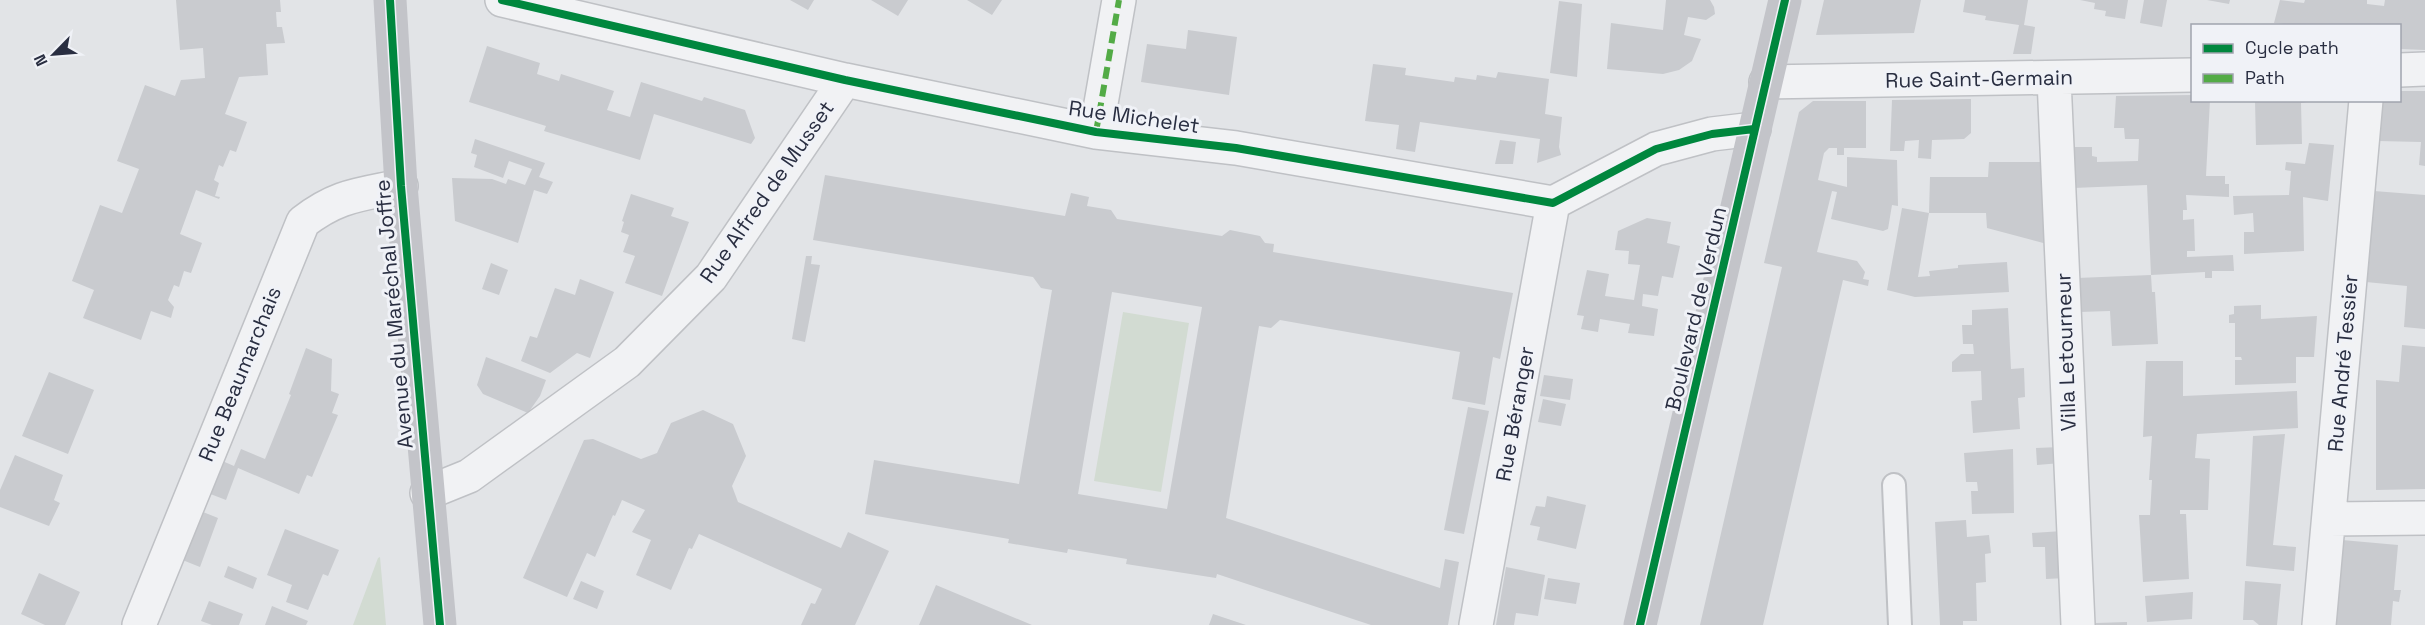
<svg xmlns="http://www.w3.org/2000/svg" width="2425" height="625" font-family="'Space Grotesk',sans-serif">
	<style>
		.green { fill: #d2dbd2 }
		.building { fill: #c9cbcf; fill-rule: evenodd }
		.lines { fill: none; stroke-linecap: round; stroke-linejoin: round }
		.lane-casing { stroke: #bfc1c5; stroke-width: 26 }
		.street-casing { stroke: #bfc1c5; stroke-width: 36 }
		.lane { stroke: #f1f2f4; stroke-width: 22 }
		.street { stroke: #f1f2f4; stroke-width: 33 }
		.secondary { stroke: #c3c4c9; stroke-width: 33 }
		.quiet { stroke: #53ab46; stroke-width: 6; stroke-dasharray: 12 6; stroke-linecap: butt }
		.cycleway-casing { stroke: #f0f2f7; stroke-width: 11 }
		.cycleway { stroke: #00873e; stroke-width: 8 }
		.labels { text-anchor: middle; stroke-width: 6; stroke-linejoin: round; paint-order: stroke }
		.street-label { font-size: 21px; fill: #292e41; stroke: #f0f2f7 }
	</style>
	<rect width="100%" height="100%" fill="#e2e4e7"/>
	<!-- green -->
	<path class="green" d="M1123,312L1189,323L1161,492L1094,481Z
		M380,557L386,625H353L378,558Z"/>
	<!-- building -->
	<path class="building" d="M176,0H280L281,12H276L277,27H282L285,43L266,44L268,75L239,77L225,114L247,122L236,152L230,150L223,167L219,165L214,180L219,183L215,196L220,197L219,199L196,190L180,234L202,243L191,273L184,271L179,287L174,285L168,300L174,307L171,318L151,311L141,340L83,318L94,290L72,281L100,205L122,213L139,169L117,161L145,85L175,96L181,80L205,78L203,48L180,50Z
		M790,0H814L808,10Z
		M871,0H908L898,16Z
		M967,0H1002L992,15Z
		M1666,0H1710L1714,7L1715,14L1706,20L1688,17L1684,35L1701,39L1692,61L1679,70L1663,74L1607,69L1611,23L1663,30Z
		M1824,0H1921L1914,33L1816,35Z
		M1965,0H2028L2024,25L2035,27L2031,54H2013L2019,25L1985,20L1986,16L1963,12Z
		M2080,0H2128L2125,19L2105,16L2106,11L2094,9L2095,3Z
		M2144,0H2167L2162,27L2140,23Z
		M2207,0H2230L2229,4Z
		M2280,0L2304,3L2305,0H2367V4L2384,6L2385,0H2425V50L2400,49V26H2303L2274,23Z
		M1559,1L1582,4L1577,77L1550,73Z
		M1188,30L1237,37L1229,95L1141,82L1147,44L1186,49Z
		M487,46L540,63L537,74L559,81L561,74L614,91L607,110L630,117L641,82L702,101L704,97L745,110L755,138L751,144L654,114L640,160L544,131L546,126L469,102Z
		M1373,64L1406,68L1405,75L1454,82L1455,77L1476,80L1477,75L1496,78L1498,72L1549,79L1545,114L1562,117L1559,147L1561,155L1537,163L1540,139L1420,122L1415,152L1396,149L1399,125L1365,121Z
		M2400,91H2425V166L2419,165L2421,142L2378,141L2382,103L2385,100H2400Z
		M2192,95V100H2210L2206,176H2225V184H2229V197L2186,195L2187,210H2183V220L2194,219L2195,251H2187V257L2233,255L2234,271H2212V278H2205V272L2151,275L2147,185L2073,188L2070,147H2092V156L2097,157V162L2138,161L2139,139H2125L2124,128H2114L2116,96Z
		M1971,99V133L1964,139L1932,140L1931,159L1918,158L1919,140L1905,141L1904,151H1890L1892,100Z
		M2255,100H2318L2301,103L2302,144L2256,145Z
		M1813,101H1866V148H1844V155H1837V148H1829L1824,153L1818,180L1847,187V157L1897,160L1898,206L1892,205L1888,229L1883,231L1831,219L1837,192L1832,191L1817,252L1857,261L1865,272L1863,279L1869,280L1868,286L1843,280L1763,625H1700L1782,267L1764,263L1799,112Z
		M475,139L545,163L539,177L553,182L547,194L534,190L518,243L455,221L452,178L492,179L506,184L508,179L525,185L532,169L509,161L503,178L474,167L477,155L471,153Z
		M1500,140L1516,142L1513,164H1495Z
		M2309,143L2334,145L2328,201L2303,197L2304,251L2244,254V232H2254L2253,213L2234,215L2233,196L2289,195L2291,171L2285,170L2286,162L2305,164Z
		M1989,162H2044L2047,244L1987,228L1986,213H1929L1918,277L1930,276L1929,271L1958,268V265L2007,262L2009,292L1915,297L1887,290L1902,208L1929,213L1930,177H1988Z
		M825,175L1065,216L1071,193L1089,197L1087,206L1111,210L1117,219L1222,236L1230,230L1260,236L1265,243L1274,244L1273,252L1513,293L1500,359L1493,357L1485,405L1452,399L1460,352L1280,320L1271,328L1259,326L1226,518L1440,588L1445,559L1459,562L1448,625H1371L1217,574L1216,578L1126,564L1127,559L1068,549L1067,553L1008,543L1009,539L865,514L874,460L1019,484L1052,290L1041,288L1033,277L813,240ZM1112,292L1202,307L1167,509L1078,494Z
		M2374,191L2425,195V329L2404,327L2407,286L2366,282Z
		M631,194L674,208L671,216L689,222L662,296L625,283L635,256L623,252L629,235L621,232L624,222L622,221Z
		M1647,218L1671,222L1667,243L1680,246L1673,278L1662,276L1658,296L1643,294L1642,306L1658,309L1654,336L1628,333L1630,324L1600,319L1598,332L1581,329L1584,316L1577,315L1587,270L1609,274L1605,296L1634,300L1640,265L1628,264L1629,251L1615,250L1618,231Z
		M806,256H812L811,264L820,265L805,342L792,339Z
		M491,263L508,270L499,295L482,289Z
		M2151,275L2152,292H2155L2158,344L2112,346L2110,311L2079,312L2077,278Z
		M580,279L614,292L590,358L577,353L550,373L521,361L530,336L537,338L555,288L575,295Z
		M2261,305V319L2317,316L2314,357H2296V383L2235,385V360H2242L2241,357H2235V323H2229V315L2234,314V306Z
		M2008,308L2011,369L2024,368L2025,397L2018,398L2020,429L1973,433L1971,401L1982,400L1981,371L1952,372V362L1961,354H1974L1973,344H1963L1962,325H1972V310Z
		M2402,345L2425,347V489L2376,490V380L2399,382Z
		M306,348L332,359L331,391L339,394L332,413L338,415L312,477L307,475L299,494L238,468L226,500L200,490L213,457L234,466L241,449L265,459L291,395L289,394Z
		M486,357L546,380L540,396L528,413L483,394L477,385Z
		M2146,361H2183V396L2297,391L2298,428L2197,434L2195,458L2210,459L2208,510H2180V514H2186L2189,579L2143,582L2139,515H2150L2152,480H2149L2152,436L2143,437Z
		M49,372L94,390L68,454L22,436Z
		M1544,375L1573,379L1570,400L1540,396Z
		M1543,399L1566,404L1561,426L1538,422Z
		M1468,407L1489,411L1464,534L1444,530Z
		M703,410L733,424L746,456L732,486L738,502L841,548L848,532L889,551L855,625H801L811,603L815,604L822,589L699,534L692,549L689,548L671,590L636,575L651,540L632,532L645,510L622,500L615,516L613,515L595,557L587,553L567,597L523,578L584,440L593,439L641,459L657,453L671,423Z
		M2285,434L2273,545L2296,547L2294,571L2246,566L2253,436Z
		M2060,447L2061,463L2037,465L2036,448Z
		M2013,449L2014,513L1972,514L1971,491H1978L1977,482H1966L1964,453Z
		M15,455L63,475L54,500L60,503L49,526L0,507V490Z
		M1547,496L1586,505L1576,549L1537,540L1540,527L1530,525L1536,506L1545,507Z
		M193,508L218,518L200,567L175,557Z
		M1966,520L1967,537L1989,535L1991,553L1985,554L1986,582L1976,583L1977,621H1963V625H1940L1935,522Z
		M285,529L339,550L328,576L323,574L308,610L286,602L292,585L267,575Z
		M2063,531L2066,578L2046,579L2045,547H2033L2032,533Z
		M2342,540L2398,545L2394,590H2401L2399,602L2393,601L2391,625H2334Z
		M228,566L257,578L253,589L224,577Z
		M1506,567L1545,575L1538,616L1516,613L1514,625H1496Z
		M39,573L80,592L65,625H45L21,614Z
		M1548,578L1580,583L1576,604L1544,599Z
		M581,581L604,591L597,609L573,599Z
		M2245,581L2281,584L2277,625H2259L2253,620H2243Z
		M936,585L1032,625H919Z
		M2193,592L2192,619L2147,622L2145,596Z
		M209,601L243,614L239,625H212L201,621Z
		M272,606L308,621L306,625H265Z
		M1213,614L1246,625H1209Z
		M2127,622V625H2096V623Z"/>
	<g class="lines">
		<defs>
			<path id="lane" d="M1894,485L1900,625"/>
			<path id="street" d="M502,0L845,80L1096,132L1236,148L1553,203L1656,149L1712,134L1754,129
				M2400,70L2425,69
				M2054,79L2078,625
				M1766,82L2192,75
				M1096,132L1119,0
				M427,493L469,476L627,362L711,277L845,80
				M2329,519L2425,518
				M139,625L303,222C338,195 359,195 401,186
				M1476,625L1553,203
				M2319,625L2366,100"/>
		</defs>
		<!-- lane casing -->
		<use href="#lane" class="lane-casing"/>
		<!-- street casing -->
		<use href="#street" class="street-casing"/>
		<!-- lane -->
		<use href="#lane" class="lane"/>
		<!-- street -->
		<use href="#street" class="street"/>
		<!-- secondary -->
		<path class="secondary" d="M390,0L401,186L440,625
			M1640,625L1785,0"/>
		<!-- quiet -->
		<path class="quiet" d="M1096,132L1119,0"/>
		<defs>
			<path id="cycleway" d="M390,0L401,186L440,625
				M502,0L845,80L1096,132L1236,148L1553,203L1656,149L1712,134L1754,129
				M1640,625L1785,0"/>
		</defs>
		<!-- cycleway casing -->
		<use href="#cycleway" class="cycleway-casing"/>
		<!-- cycleway -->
		<use href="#cycleway" class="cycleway"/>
	</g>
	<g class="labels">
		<!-- street labels -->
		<g class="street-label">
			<text transform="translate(1979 79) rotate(-1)" y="7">Rue Saint-Germain</text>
			<text transform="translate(1134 117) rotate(8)" y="7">Rue Michelet</text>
			<text transform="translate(767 192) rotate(-55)" y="7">Rue Alfred de Musset</text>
			<text transform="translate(1696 309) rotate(-77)" y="7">Boulevard de Verdun</text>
			<text transform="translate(394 314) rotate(-95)" y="7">Avenue du Maréchal Joffre</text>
			<text transform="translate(2066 352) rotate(-92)" y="7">Villa Letourneur</text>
			<text transform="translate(2343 363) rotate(-85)" y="7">Rue André Tessier</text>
			<text transform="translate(240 374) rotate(-68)" y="7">Rue Beaumarchais</text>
			<text transform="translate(1515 414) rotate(-80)" y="7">Rue Béranger</text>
		</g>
	</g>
	<!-- legend -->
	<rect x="2191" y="24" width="210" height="78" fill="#f0f2f7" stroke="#a0a4ae" stroke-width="1.5"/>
	<rect x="2203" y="44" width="30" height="9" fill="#00873e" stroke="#a0a4ae" stroke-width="1.5"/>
	<text x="2245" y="54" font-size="18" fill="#292e41">Cycle path</text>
	<rect x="2203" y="74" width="30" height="9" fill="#53ab46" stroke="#a0a4ae" stroke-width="1.5"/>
	<text x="2245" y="84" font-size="18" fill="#292e41">Path</text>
	<!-- north arrow -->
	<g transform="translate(54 54) rotate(245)" stroke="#f0f2f7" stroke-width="4.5" paint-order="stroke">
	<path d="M0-4.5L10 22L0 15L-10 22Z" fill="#292e41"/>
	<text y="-9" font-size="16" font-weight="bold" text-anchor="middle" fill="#292e41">N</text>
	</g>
</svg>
